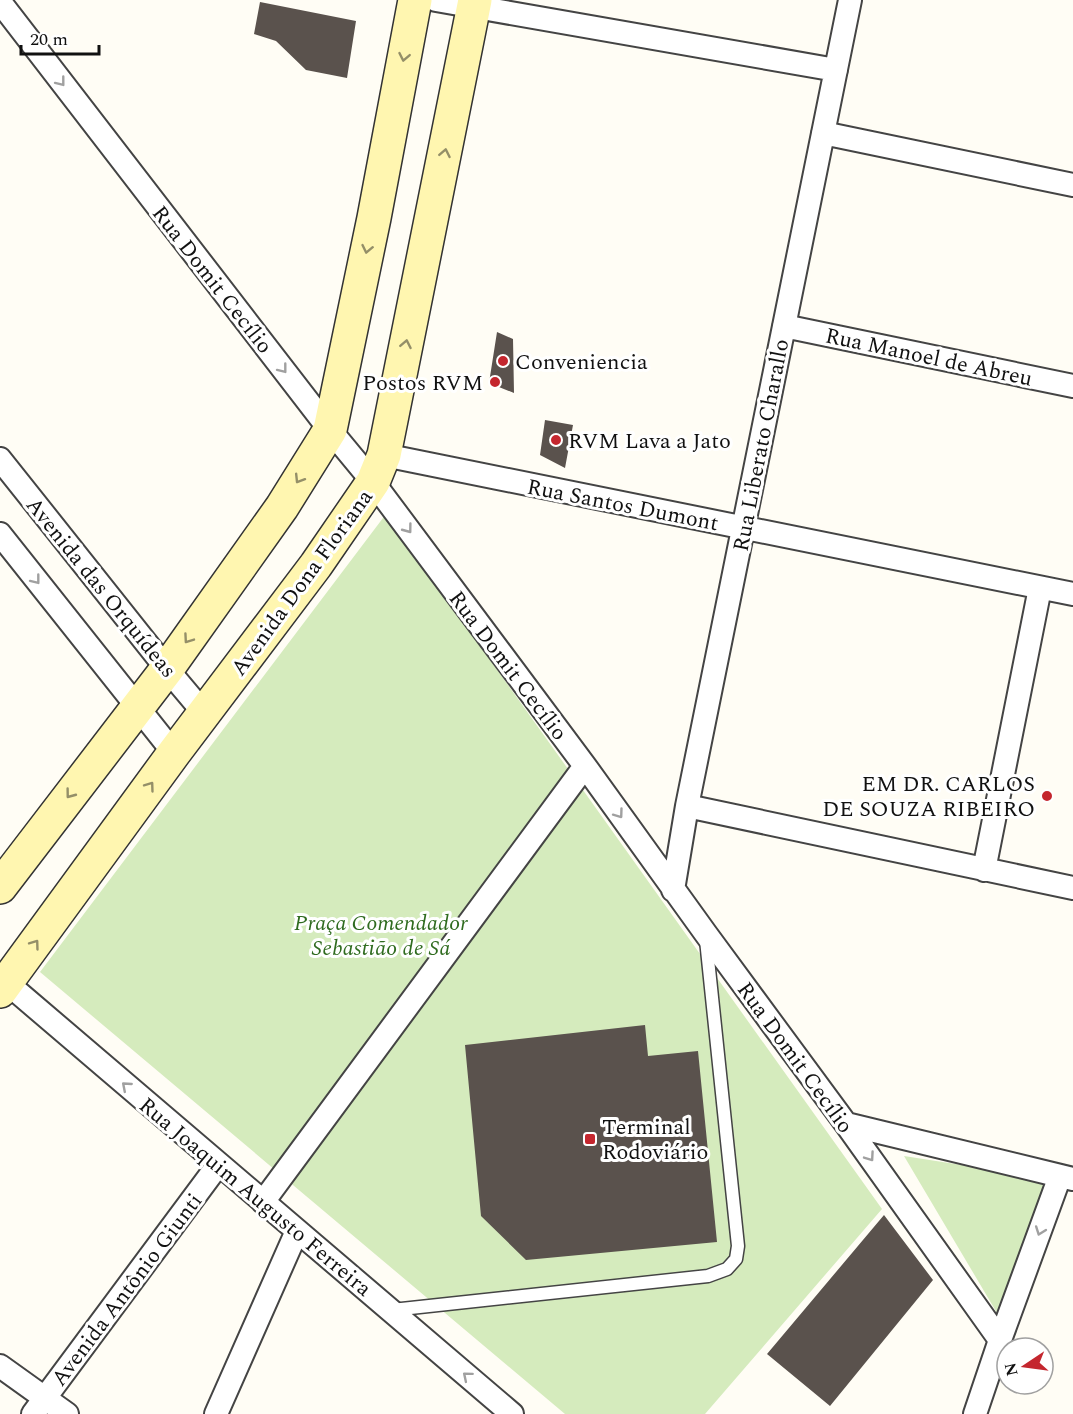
<svg xmlns="http://www.w3.org/2000/svg" width="1073" height="1414" font-family="Spectral,serif">
	<style>
		.green { fill: #d5ebbd }
		.building { fill: #5a524d }
		.lines { fill: none; stroke-linecap: round; stroke-linejoin: round }
		.service-casing { stroke: #444; stroke-width: 15 }
		.minor-casing { stroke: #444; stroke-width: 26 }
		.secondary-casing { stroke: #333; stroke-width: 36 }
		.service { stroke: #fff; stroke-width: 12 }
		.minor { stroke: #fff; stroke-width: 22 }
		.secondary { stroke: #fff6b0; stroke-width: 33 }
		.oneway { stroke: #948f68 }
		.oneway2 { stroke: #a0a0a0 }
		.poi-dot { fill: #c4262e; stroke: #fff; stroke-width: 2 }
		.labels { text-anchor: middle; stroke-width: 6; stroke-linejoin: round; paint-order: stroke }
		.street-label { font-size: 22px; fill: #111; stroke: #fff }
		.poi-label { font-size: 22px; fill: #111; stroke: #fff; text-anchor: start }
		.park-label { font-size: 22px; font-style: italic; fill: #2f6b1f; stroke: #fff }
	</style>
	<rect width="100%" height="100%" fill="#fffdf5"/>
	<!-- green -->
	<path class="green" d="M386,514L882,1209L705,1414H565L40,972Z
		M904,1156L1051,1179L1000,1318Z"/>
	<!-- building -->
	<path class="building" d="M260,2L356,21L347,78L306,70L276,41L254,34Z
		M497,332L513,339L514,393L489,383Z
		M545,420L573,425L565,468L540,455Z
		M645,1025L648,1056L698,1051L717,1242L526,1260L481,1216L465,1045Z
		M884,1215L933,1280L830,1406L767,1354Z"/>
	<g class="lines">
		<defs>
			<path id="service" d="M392,1310L708,1276L727,1269L736,1259L738,1246L706,940"/>
			<path id="minor" d="M436,0L836,70
				M0,2L330,430L373,482L585,766L706,934L846,1124L1000,1340
				M823,133L1073,185
				M784,326L1073,386
				M384,455L1073,594
				M0,459L167,669L204,713
				M0,534L174,753
				M687,806L1073,888
				M984,870L1040,588
				M673,890L687,806L850,0
				M0,977L512,1414
				M846,1124L1073,1179
				M263,1202L585,766
				M0,1366L67,1414
				M33,1414L218,1165
				M216,1414L297,1231
				M975,1414L1000,1340L1060,1176"/>
			<path id="secondary" d="M0,887L167,669L282,507L330,430L374,218L415,0
				M0,991L174,753L316,565L373,482L384,455L475,0"/>
		</defs>
		<!-- service casing -->
		<use href="#service" class="service-casing"/>
		<!-- minor casing -->
		<use href="#minor" class="minor-casing"/>
		<!-- secondary casing -->
		<use href="#secondary" class="secondary-casing"/>
		<!-- service -->
		<use href="#service" class="service"/>
		<!-- minor -->
		<use href="#minor" class="minor"/>
		<!-- secondary -->
		<use href="#secondary" class="secondary"/>
	</g>
	<!-- one-way arrows -->
	<defs><path id="oneway-chevron" d="M-2-3.5L2.5 0L-2 3.5" fill="none" stroke-width="1.6" stroke-linecap="round" stroke-linejoin="round" transform="scale(1.5)"/></defs>
	<g class="oneway">
		<use href="#oneway-chevron" transform="translate(404 57) rotate(101)"/>
		<use href="#oneway-chevron" transform="translate(445 153) rotate(-79)"/>
		<use href="#oneway-chevron" transform="translate(367 249) rotate(102)"/>
		<use href="#oneway-chevron" transform="translate(406 344) rotate(-79)"/>
		<use href="#oneway-chevron" transform="translate(299 479) rotate(122)"/>
		<use href="#oneway-chevron" transform="translate(188 639) rotate(125)"/>
		<use href="#oneway-chevron" transform="translate(150 786) rotate(-54)"/>
		<use href="#oneway-chevron" transform="translate(70 794) rotate(127)"/>
		<use href="#oneway-chevron" transform="translate(35 944) rotate(-54)"/>
	</g>
	<g class="oneway2">
		<use href="#oneway-chevron" transform="translate(61 82) rotate(52)"/>
		<use href="#oneway-chevron" transform="translate(283 369) rotate(52)"/>
		<use href="#oneway-chevron" transform="translate(408 529) rotate(53)"/>
		<use href="#oneway-chevron" transform="translate(36 580) rotate(52)"/>
		<use href="#oneway-chevron" transform="translate(619 814) rotate(54)"/>
		<use href="#oneway-chevron" transform="translate(126 1086) rotate(-139)"/>
		<use href="#oneway-chevron" transform="translate(870 1157) rotate(55)"/>
		<use href="#oneway-chevron" transform="translate(1040 1231) rotate(110)"/>
		<use href="#oneway-chevron" transform="translate(467 1376) rotate(-140)"/>
	</g>
	<!-- markers -->
	<g class="poi-dot">
		<circle cx="503" cy="361" r="6"/>
		<circle cx="495" cy="382" r="6"/>
		<circle cx="556" cy="440" r="6"/>
		<circle cx="1047" cy="796" r="6"/>
		<rect x="584" y="1133" width="12" height="12" rx="3"/>
	</g>
	<g class="labels">
		<!-- street labels -->
		<g class="street-label">
			<text transform="translate(213 279) rotate(52)" y="8">Rua Domit Cecílio</text>
			<text transform="translate(929 356) rotate(12)" y="8">Rua Manoel de Abreu</text>
			<text transform="translate(760 445) rotate(-79)" y="8">Rua Liberato Charallo</text>
			<text transform="translate(623 504) rotate(11)" y="8">Rua Santos Dumont</text>
			<text transform="translate(301 582) rotate(-54)" y="8">Avenida Dona Floriana</text>
			<text transform="translate(102 587) rotate(51)" y="8">Avenida das Orquídeas</text>
			<text transform="translate(509 665) rotate(53)" y="8">Rua Domit Cecílio</text>
			<text transform="translate(796 1057) rotate(54)" y="8">Rua Domit Cecílio</text>
			<text transform="translate(256 1196) rotate(40)" y="8">Rua Joaquim Augusto Ferreira</text>
			<text transform="translate(126 1289) rotate(-53)" y="8">Avenida Antônio Giunti</text>
		</g>
		<!-- poi labels -->
		<g class="poi-label">
			<text x="515" y="369">Conveniencia</text>
			<text x="483" y="390" text-anchor="end">Postos RVM</text>
			<text x="568" y="448">RVM Lava a Jato</text>
			<text x="1035" y="791" text-anchor="end">EM DR. CARLOS<tspan x="1035" dy="25">DE SOUZA RIBEIRO</tspan></text>
			<text x="602" y="1134">Terminal<tspan x="602" dy="25">Rodoviário</tspan></text>
		</g>
		<!-- park labels -->
		<g class="park-label">
			<text x="381" y="930">Praça Comendador<tspan x="381" dy="25">Sebastião de Sá</tspan></text>
		</g>
	</g>
	<!-- north arrow -->
	<g transform="translate(1025 1366) rotate(257)"><circle r="28" fill="#ffffff" stroke="#a0a0a0" stroke-width="1.5"/>
	<path d="M0-4.5L10 22L0 15L-10 22Z" fill="#c4262e"/>
	<text y="-9" font-size="16" font-weight="bold" text-anchor="middle" fill="#111111">N</text>
	</g>
	<!-- scale -->
	<path d="M21 45v9h78v-9" fill="none" stroke="#111111" stroke-width="3"/>
	<text x="30" y="45" font-size="18" fill="#111111" stroke="#ffffff" stroke-width="4.5" paint-order="stroke">20 m</text>
</svg>
